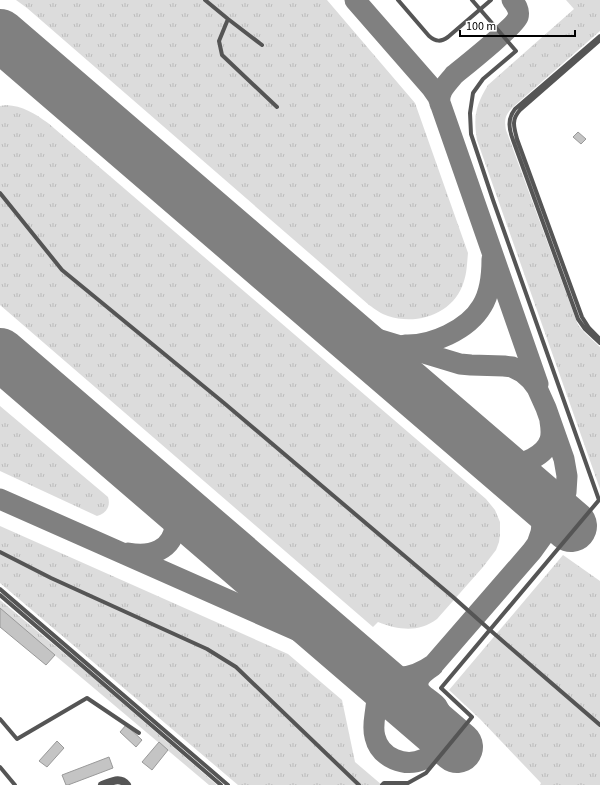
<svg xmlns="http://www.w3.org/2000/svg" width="600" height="785" font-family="'Source Sans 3',sans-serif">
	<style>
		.grass { fill: url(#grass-tufts) }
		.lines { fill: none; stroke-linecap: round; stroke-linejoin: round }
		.taxiway { stroke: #808080; stroke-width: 21 }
		.runway { stroke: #808080; stroke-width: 52 }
		.building { fill: #c4c4c4; stroke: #999 }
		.lane { stroke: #555; stroke-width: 4 }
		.street { stroke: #555; stroke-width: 8 }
	</style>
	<defs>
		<pattern id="grass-tufts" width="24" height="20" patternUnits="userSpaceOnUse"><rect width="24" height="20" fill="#dcdcdc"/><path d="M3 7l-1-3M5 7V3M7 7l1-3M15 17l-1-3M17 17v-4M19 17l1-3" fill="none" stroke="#bbb"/></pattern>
	</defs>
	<rect width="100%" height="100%" fill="#fff"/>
	<!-- grass -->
	<path class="grass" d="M16,0H327L415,103L468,253C467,263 467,272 464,281C455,313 418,326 388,316C381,314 375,309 369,305L27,8Z
		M566,0H600V31L513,107C505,115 504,119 506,130L578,325L585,333L600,347V489L477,140C473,116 476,105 488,85L574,9Z
		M6,105C23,106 34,113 48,123L486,499L495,510L500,522V534L499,542L496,550L483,567L437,619C418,633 399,630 378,622L373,627L0,305V106Z
		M0,406L108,497C111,506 106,514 97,516L0,471Z
		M0,526L288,654L342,700L355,762L382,785H238L0,583Z
		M563,555L600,581V785H540L541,783L480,719L449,690Z
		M0,600L91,676L217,785H209L0,609Z"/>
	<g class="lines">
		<!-- taxiway -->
		<path class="taxiway" d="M355,0L431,87L438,97L538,384
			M0,54C13,54 24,57 34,64
			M440,104C438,91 447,84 454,75C465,66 515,26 518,17C520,10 516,5 512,0
			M341,328L460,364L471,365L504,366L512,367L522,372L531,380L537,388L546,408L564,459L567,476L566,492L562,508L558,515L532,551L434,664C407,683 388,680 361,664
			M405,345C431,346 468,330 482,306C490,293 492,274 492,259
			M0,357L14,366
			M484,452C491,457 498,462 506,463C522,466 545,456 550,440C552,434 551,427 550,421
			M523,485C539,500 548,519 538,541
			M0,499L348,653
			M128,553C150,557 173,551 175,525C175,519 174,512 172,507C168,499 161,494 156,488
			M404,677C398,679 390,680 385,685C378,690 377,700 376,707C375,717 372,727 375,737C380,758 405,768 424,759C443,749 449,724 437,706C431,699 417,694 418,684C418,676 427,670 433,666"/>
		<!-- runway -->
		<path class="runway" d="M0,35L571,526
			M0,354L457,747"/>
	</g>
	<!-- building -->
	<path class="building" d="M578,132L586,139L581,144L573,137Z
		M0,608L55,655L46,665L0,627Z
		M126,725L142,740L136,747L120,732Z
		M57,741L64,748L47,767L39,761Z
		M159,742L168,750L152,770L142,762Z
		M109,757L113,768L68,785H66L62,775Z"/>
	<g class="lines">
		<!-- lane -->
		<path class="lane" d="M205,0L228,19L262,45
			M398,0L429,36C436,42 441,42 448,37L491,0
			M228,19L219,41L222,55L277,107
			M600,36L515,109C507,119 509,129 513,140L578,319L585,329L600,343
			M600,40L520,110C511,120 514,127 517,139L582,317L589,328L600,339
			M0,193L62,270L224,403L453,597L490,630L600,725
			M0,552L51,578L207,649L236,667L359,785
			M0,589L228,785
			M0,595L221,785
			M0,719L17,739L87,698L139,733
			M0,767L15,785
			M382,785L384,783H408L426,773L472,717L441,688L599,500L493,200L471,134L470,113L473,93L483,79L516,51L472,0"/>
		<!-- street -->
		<path class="street" d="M102,785C111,782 120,776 127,785"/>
	</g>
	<!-- scale -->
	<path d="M460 30v6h115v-6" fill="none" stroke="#000000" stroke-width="2"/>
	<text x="466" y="30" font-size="12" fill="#000000" stroke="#ffffff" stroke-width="3" paint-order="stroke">100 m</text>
</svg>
